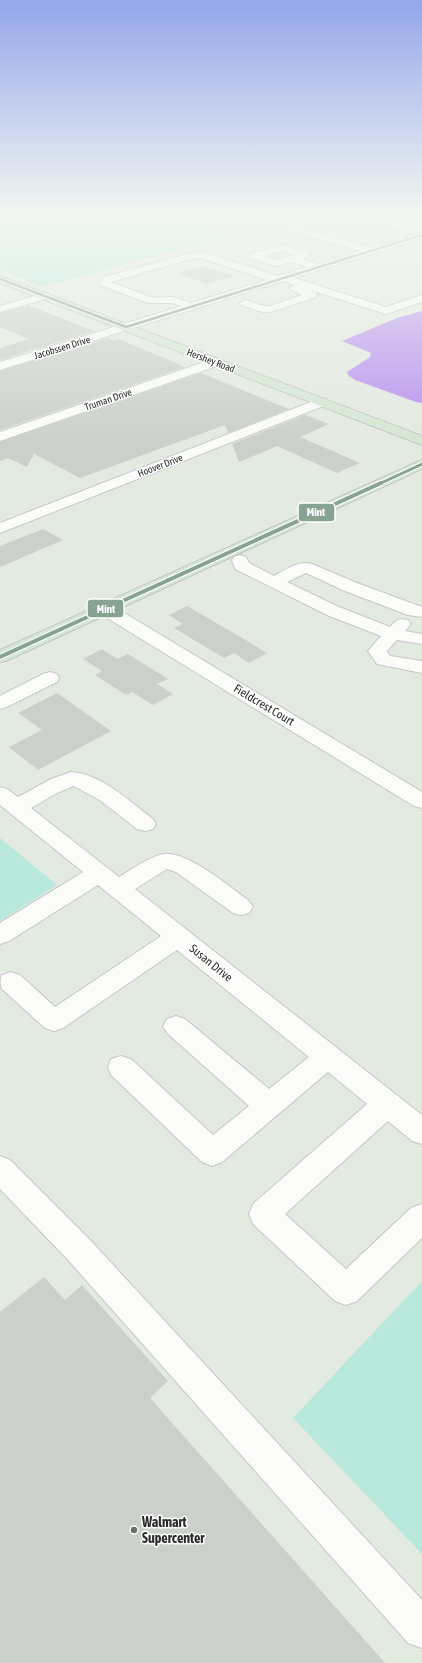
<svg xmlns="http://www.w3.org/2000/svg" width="422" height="1663" font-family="'Asap Condensed',sans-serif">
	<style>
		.green { fill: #b9e8dc }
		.pitch { fill: #b6edd3 }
		.water { fill: #b890ef }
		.building { fill: #cbd0ca }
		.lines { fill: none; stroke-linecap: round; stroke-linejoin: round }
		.minor-casing { stroke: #c6c7c5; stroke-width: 2 }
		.major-casing { stroke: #c2c5c1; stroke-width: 2 }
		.minor { fill: #fbfcfa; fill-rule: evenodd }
		.major { fill: #d5e7d3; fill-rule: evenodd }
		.bus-1-far2-casing { stroke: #fff; stroke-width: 4 }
		.bus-1-far1-casing { stroke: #fff; stroke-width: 5 }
		.bus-1-casing { stroke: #fff; stroke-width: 6 }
		.bus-1-far2 { stroke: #89a392; stroke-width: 2.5 }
		.bus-1-far1 { stroke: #89a392; stroke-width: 3 }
		.bus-1 { stroke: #89a392; stroke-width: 4 }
		.poi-dot { fill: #6b6e6a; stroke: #fff; stroke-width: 1.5 }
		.labels { text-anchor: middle; stroke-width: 3; stroke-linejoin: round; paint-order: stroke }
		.far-street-label { font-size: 10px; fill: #2b2b2b; stroke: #fff }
		.street-label { font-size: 12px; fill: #2b2b2b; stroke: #fff }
		.near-poi-label { font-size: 14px; font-weight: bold; fill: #2b2b2b; stroke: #fff; text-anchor: start }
		.line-badge { stroke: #fff; stroke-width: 1.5 }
		.badge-label { font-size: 11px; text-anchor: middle; font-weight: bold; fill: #fff }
	</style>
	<rect width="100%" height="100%" fill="#e3eae0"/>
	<!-- green -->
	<path class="green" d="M0,211H158L235,234L43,287L0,270Z
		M0,838L57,885L0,921Z
		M422,1281V1554L293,1418Z"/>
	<!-- pitch -->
	<path class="pitch" d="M0,211H68L26,221H18L0,215Z
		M127,211C147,211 167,217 182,229V234L172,241L158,246L121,255L50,232L51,230Z"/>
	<!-- water -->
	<path class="water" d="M422,311V403L416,402L355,380L349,376L347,372L370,357L371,353L342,341L397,318Z"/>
	<!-- building -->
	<path class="building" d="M203,266L234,276L207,284L177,273Z
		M27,306L35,308L94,331L0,360V348L29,339L0,327V313Z
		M108,338L115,341L119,339L185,367L0,430V371Z
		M201,373L289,409L228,433L225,425L80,478L34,454L27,467L8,458L0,461V442Z
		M305,415L329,424L300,437L360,463L337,473L277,446L239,462L232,444Z
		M43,529L63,540L0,567V546Z
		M187,606L249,642L267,653L249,663L234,653L224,658L174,628L183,624L169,615Z
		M102,649L117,659L128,654L168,679L157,684L173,694L153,705L132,692L126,695L95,675L102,671L83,659Z
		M57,693L111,731L38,770L9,747L42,730L18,713Z
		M44,1277L65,1300L82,1285L168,1381L150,1398L385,1663H0V1312Z"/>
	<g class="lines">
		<defs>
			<path id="minor" d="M343,211H354L422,229V238L294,278L386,307L422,295V302L386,314L307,289L316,293L317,295L316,297L271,312H263L241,305L240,303L245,300L264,306H270L302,295L291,290L290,288L294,285L283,281L0,370V362L182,306L172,303H148L100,285L99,283L104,277L195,252L205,253L278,276L308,267L292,262L275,266L250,258L248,256L250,254L282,245L308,253L310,255L302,259L319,264L360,251L284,229L282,227L284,225L287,224L371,248L417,234L344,214ZM282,251L295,255L275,260L264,256ZM195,258H201L267,280L191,303L173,297L153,298L111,282Z
				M45,293L49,294L50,296L49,298L0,312V306Z
				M216,358L220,359L222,362L220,365L0,441V432Z
				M321,398L326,399L327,402L326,405L0,533V523Z
				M240,555L246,557L249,563L274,576C285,570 299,560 312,564L357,583L422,607V617L408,615L345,591L306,573L287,582L339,607L390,627C396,620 399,618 408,620L411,624L405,631L422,634V644L397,640L387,651L390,656L422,661V673L377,664L368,651L381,636L327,615L235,569L232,560L234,557Z
				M105,604L111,605L422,792V808L414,806L99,613L96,609L99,605Z
				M50,672L57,674L59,678L57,682L7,707L0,709V696L43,674Z
				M71,772C102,774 129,801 153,819L156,824L153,829L145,831L137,829L101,801L74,786L59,792L31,808L119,877C133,869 147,858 163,854C187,850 230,887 249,901L253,907L249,913L241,915L233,913L176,872L167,869L135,889L422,1115V1144L412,1141L388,1121L285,1214L346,1269L411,1208L422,1204V1238L357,1301L346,1305L335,1301L253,1224L249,1214L253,1204L367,1104L328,1072L222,1162L212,1166L202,1162L111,1075L108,1067L111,1059L121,1056L131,1059L213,1135L249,1106L167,1033L163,1026L167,1019L176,1016L185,1019L269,1089L309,1057L177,950L63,1028L54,1031L45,1028L2,989C0,984 0,980 2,975L11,972L20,975L55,1007L161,936L98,885L9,941L0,944V923L83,872L0,805V787L7,789L18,797L51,779Z
				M0,1156L10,1160L91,1241L422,1600V1648L408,1643L69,1261L0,1189Z"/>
			<path id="major" d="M0,276L422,436V445L0,283Z
				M422,460V469L6,661L0,662V650Z"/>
		</defs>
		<!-- minor casing -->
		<use href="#minor" class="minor-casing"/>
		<!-- major casing -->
		<use href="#major" class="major-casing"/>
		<!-- minor -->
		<use href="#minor" class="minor"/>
		<!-- major -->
		<use href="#major" class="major"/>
		<defs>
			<path id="bus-1-far2" d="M0,279L126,327L422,235"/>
			<path id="bus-1-far1" d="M379,484L422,464"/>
			<path id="bus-1" d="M0,657L381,483"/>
		</defs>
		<!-- bus-1-far2 casing -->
		<use href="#bus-1-far2" class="bus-1-far2-casing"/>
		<!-- bus-1-far1 casing -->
		<use href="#bus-1-far1" class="bus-1-far1-casing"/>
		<!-- bus-1 casing -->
		<use href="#bus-1" class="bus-1-casing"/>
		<!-- bus-1-far2 -->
		<use href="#bus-1-far2" class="bus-1-far2"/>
		<!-- bus-1-far1 -->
		<use href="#bus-1-far1" class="bus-1-far1"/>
		<!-- bus-1 -->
		<use href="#bus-1" class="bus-1"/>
	</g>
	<!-- sky -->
	<linearGradient id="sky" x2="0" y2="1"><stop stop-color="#95a6eb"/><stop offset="0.48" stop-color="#f2f6f1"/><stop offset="1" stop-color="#f2f6f1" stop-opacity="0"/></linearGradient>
	<rect width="422" height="444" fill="url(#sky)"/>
	<!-- markers -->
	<circle class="poi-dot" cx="134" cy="1530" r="4"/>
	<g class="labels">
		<!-- far-street labels -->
		<g class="far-street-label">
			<text transform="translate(62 347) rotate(-17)" y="4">Jacobssen Drive</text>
			<text transform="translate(211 360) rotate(21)" y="4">Hershey Road</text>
			<text transform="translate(108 399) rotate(-19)" y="4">Truman Drive</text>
			<text transform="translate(160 465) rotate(-21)" y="4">Hoover Drive</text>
		</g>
		<!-- street labels -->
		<g class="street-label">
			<text transform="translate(264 705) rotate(31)" y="4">Fieldcrest Court</text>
			<text transform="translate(211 963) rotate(39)" y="4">Susan Drive</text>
		</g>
		<!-- near-poi labels -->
		<g class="near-poi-label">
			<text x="142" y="1527">Walmart<tspan x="142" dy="16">Supercenter</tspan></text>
		</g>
	</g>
	<g class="line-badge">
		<rect x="298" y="503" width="37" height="19" rx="4" fill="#89a392"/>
		<rect x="87" y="599" width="37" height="19" rx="4" fill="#89a392"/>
	</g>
	<g class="badge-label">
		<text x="316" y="516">Mint</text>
		<text x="106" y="613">Mint</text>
	</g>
</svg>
